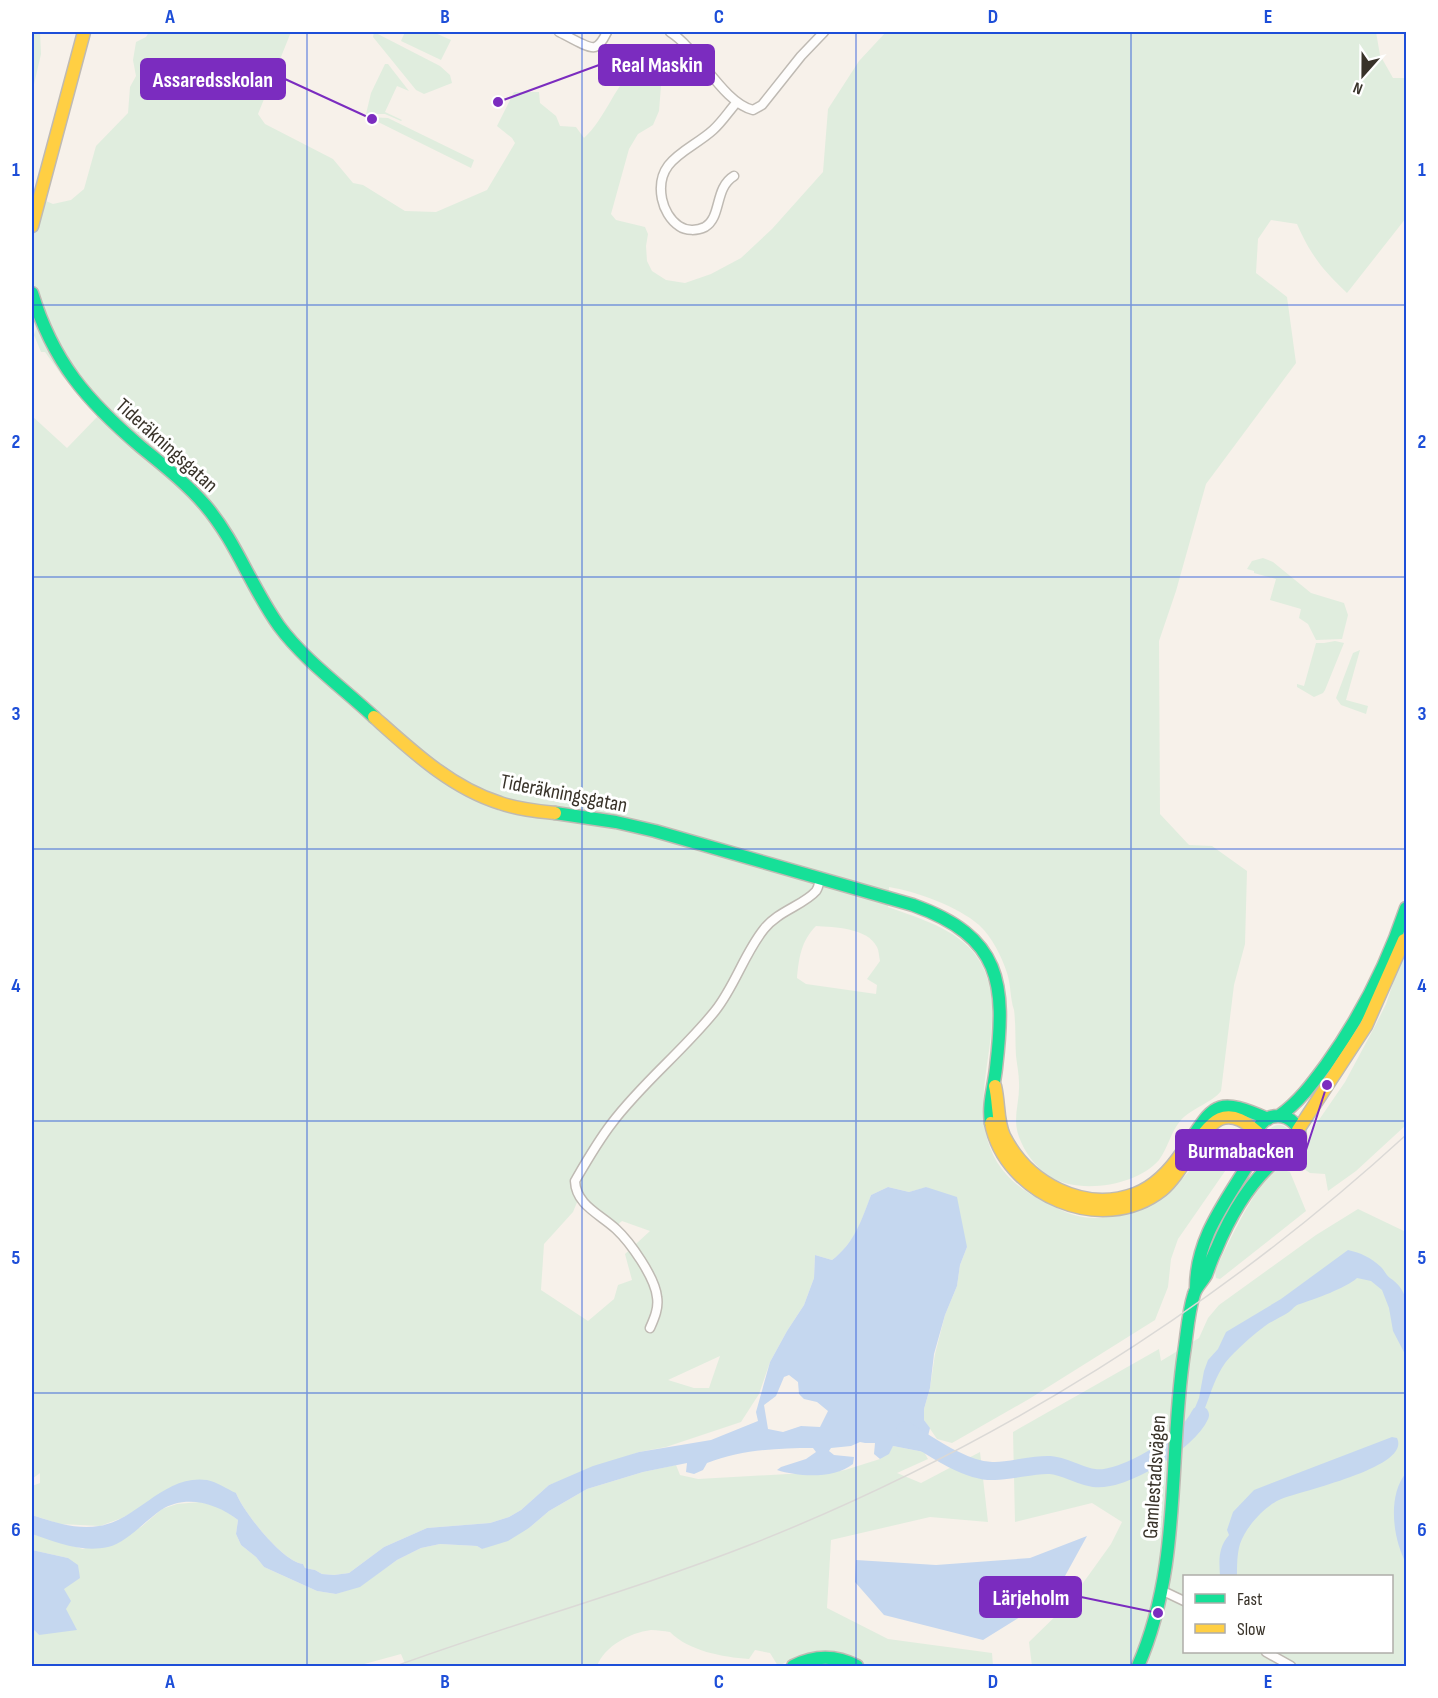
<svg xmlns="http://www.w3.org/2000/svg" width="1438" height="1698" font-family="'Sofia Sans Condensed',sans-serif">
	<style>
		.green { fill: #e0edde; fill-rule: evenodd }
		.water { fill: #c5d7ef; fill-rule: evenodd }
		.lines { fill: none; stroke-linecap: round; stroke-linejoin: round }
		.river { stroke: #c5d7ef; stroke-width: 18 }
		.street-casing { stroke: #bfbab3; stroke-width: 11 }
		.fast-casing { stroke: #bfbab3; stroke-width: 15 }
		.slow-casing { stroke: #bfbab3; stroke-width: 15 }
		.street { stroke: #fefdfc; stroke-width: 8 }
		.fast { stroke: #16e098; stroke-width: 12 }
		.slow { stroke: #ffcf43; stroke-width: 12 }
		.tram { stroke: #dbd9d6; stroke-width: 1.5 }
		.grid { fill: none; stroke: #1d4ed8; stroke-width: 1.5; stroke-opacity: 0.55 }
		.labels { text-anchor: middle; stroke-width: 6; stroke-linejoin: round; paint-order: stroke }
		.street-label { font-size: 21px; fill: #383229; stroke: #fff }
		.leader { fill: none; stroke: #7b2cbf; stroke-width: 2 }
		.callout-dot { fill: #7b2cbf; stroke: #fff; stroke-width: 2 }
		.callout { fill: #7b2cbf; stroke: #7b2cbf; stroke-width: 2 }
		.callout-label { font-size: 22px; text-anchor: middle; font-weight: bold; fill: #fff }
		.neatline { fill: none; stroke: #1d4ed8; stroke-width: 2 }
		.grid-label { font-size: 20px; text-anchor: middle; font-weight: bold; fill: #1d4ed8 }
	</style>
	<rect width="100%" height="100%" fill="#f7f1ea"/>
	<!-- green -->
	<path class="green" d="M32,32H40L41,54L32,93Z
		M149,32H291L258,114L265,124L333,159L353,183L363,185L405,211L436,212L487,190L515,143L512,138L497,126L514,92H539L540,103L556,116L560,126L576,127L584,138C605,119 613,89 634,69L657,80L661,86L659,111L653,125L638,134L629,149L611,214L616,220L645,227L648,234L646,246L647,261L652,271L666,280L685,283L711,274L741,258L772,229L823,172L828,109L859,61L886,32H1376L1380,55L1393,78H1406V218L1347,293C1323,270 1311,256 1297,224L1271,220L1258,239L1256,273L1287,297L1296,363L1206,484L1176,591L1159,641L1160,814L1189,845L1212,846L1247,871L1245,944L1234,985L1221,1091C1213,1102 1192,1108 1181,1120C1171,1131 1168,1148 1159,1160C1137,1186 1078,1195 1049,1176C1036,1168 1024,1151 1019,1137C1012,1118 1020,1102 1019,1083C1019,1074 1017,1065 1016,1056C1015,1041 1016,1025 1014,1010C1010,998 1011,985 1007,973C1002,957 992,937 979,925C959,907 915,891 889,887L888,907C921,919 965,931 982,965C1013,1027 960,1099 997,1162C1008,1180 1026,1193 1045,1202C1054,1207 1064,1212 1074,1215C1115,1227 1166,1200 1191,1169C1201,1157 1208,1143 1216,1130L1225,1129L1234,1132L1238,1140L1239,1151L1178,1239L1171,1259L1168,1287L1155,1320L1029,1399L952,1443L937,1439L924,1420V1409L930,1388L935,1354L945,1315L957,1286L960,1265L967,1247L927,1187L909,1192L888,1187L871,1195C862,1220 854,1244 832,1260L815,1255L814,1278L804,1305L787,1331L770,1362L759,1394L741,1422L666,1447L639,1452L549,1485L521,1510L509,1517L490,1523L427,1528L384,1547L349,1573L334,1575L322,1574L315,1570L305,1568L303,1564C283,1562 244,1513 236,1493L138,1509L122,1518L100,1526L60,1524L32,1515V1486L40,1483V1473L32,1479V416L67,448L98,416L63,377L45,352H41L34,335L36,329L32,317V195L53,204L71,200L84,189L96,146L128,113L130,87L136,76L133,60L136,42L146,37ZM816,926C834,927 868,928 877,947C879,951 879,957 880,961L867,979L877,985L876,994L806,984L797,978C799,958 801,941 816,926ZM578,1200L615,1227L622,1221L650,1231L625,1254L632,1280L618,1285L614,1299L588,1321L541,1290L544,1244L573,1212ZM720,1356L709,1388H694L668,1380Z
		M374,32L440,66L450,75L452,83L424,94L416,90L373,37Z
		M405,32H433L451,40L441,60L401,41Z
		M385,64H388L409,91L397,86L385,112L402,120L401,121L385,114H366L371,93Z
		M368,117L388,118L474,160L471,168Z
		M1263,558L1273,562L1311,593L1344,603L1348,615L1342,639L1316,640L1308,624L1299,618L1301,609L1270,600L1276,579L1254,573V571L1247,569L1252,561Z
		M1335,641L1344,643L1325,690L1323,693L1314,697L1297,687V684L1304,686L1316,643H1324Z
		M1360,650L1346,700L1368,706L1366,714L1341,705L1336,698L1353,653Z
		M1406,944V1125L1356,1171L1328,1191L1325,1174L1310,1173L1295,1163L1306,1153L1312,1130L1345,1082L1375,1026L1386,1004Z
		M1267 1137a12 12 0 1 1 24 0a12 12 0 1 1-24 0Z
		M1280,1169L1290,1172L1306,1211L1220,1279L1216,1278L1215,1272L1218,1264C1229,1243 1259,1175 1280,1169Z
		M1358,1209L1406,1232V1666H1032L1029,1642L1068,1604L1111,1544L1122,1522L1092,1503L1015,1522L1013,1432L1159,1349L1161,1361L1199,1338L1208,1318L1219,1305L1316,1235ZM1184,1576H1392V1652H1184Z
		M893,1446L924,1452L928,1459L897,1473L921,1483L980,1452L988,1522L930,1517L831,1540L827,1608L888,1639L992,1653L993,1666H856L817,1655L799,1656L778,1666L770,1653L755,1650L749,1659C722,1657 689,1651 670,1632C664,1631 657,1630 651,1630C629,1633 605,1646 597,1666H406L401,1654L357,1666H32V1628L39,1635L66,1609L64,1588L68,1558L32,1550V1534L83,1549L141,1527L162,1509L177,1504L200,1502L220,1507L238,1520L236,1534L241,1545L256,1557L264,1567L317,1591L336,1594L360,1586L397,1560L421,1548L440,1544L477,1546L482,1549L529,1528L549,1511L587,1489L643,1472L676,1465L680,1475L698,1479L788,1474H823L845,1470L880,1459Z"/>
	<!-- water -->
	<path class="water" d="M888,1187L909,1192L926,1187L957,1197L967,1247L960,1265L957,1286L945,1315L934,1354L930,1388L924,1409V1420L930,1428L924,1452L893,1446L889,1454L880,1459L874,1454L875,1443H865L860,1442L851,1446L831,1448L829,1451L834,1455L854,1457L853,1464C834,1479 799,1477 777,1470L781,1467L806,1459L816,1452L813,1448C777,1448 741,1450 707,1463L703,1470L694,1474L686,1472L687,1463L643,1472L587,1489L549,1511L529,1528L508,1541L482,1549L477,1546L440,1544L421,1548L397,1560L360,1587L336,1594L317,1591L264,1567L256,1557L241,1545L236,1534L238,1520C217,1503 185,1494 161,1510C145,1521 126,1543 108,1547C81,1553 56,1542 32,1534V1515C53,1522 76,1530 99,1526C138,1520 164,1474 207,1480C217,1482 227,1489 236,1493C244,1513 283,1562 303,1564L305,1568L315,1570L322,1574L334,1575L349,1573L384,1547L427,1528L490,1523L509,1517L521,1510L549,1485L593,1466L639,1452L711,1440L758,1421L756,1412L770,1362L787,1331L804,1305L814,1278L815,1255L832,1260C854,1244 862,1219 871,1195ZM789,1375L798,1382L799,1394L804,1399L817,1402L828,1411L820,1427L801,1426L783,1432L768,1429L764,1405L776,1396L784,1377Z
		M1348,1250C1361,1253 1370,1257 1381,1267C1384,1270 1386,1275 1390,1278C1398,1283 1403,1290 1406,1299V1356L1393,1331L1389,1308L1382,1290L1371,1281L1357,1278C1346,1288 1315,1299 1300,1304C1295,1305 1293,1309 1289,1312C1282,1317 1273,1320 1265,1326C1254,1334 1244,1343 1234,1353C1208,1377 1210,1415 1187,1440L1184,1426L1192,1415L1199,1398L1204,1371L1208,1360L1218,1349L1226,1332L1281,1299Z
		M1392,1437L1397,1438C1412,1468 1298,1491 1279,1500C1264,1507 1245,1528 1240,1544C1237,1554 1237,1566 1237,1576H1220C1219,1560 1218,1548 1229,1535L1227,1530L1233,1512L1254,1490Z
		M1406,1473V1563C1393,1539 1387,1496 1406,1473Z
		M1087,1536L1054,1596L983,1640L884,1615L855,1582L856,1560L936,1565L1030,1558Z
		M32,1550L68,1558L78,1565L80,1578L64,1589L71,1601L66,1609L77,1630L39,1635L32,1628Z"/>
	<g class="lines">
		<!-- river -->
		<path class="river" d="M905,1430C928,1445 968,1473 995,1471C1013,1471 1032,1464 1050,1465C1065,1466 1079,1476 1094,1478C1123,1482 1188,1442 1200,1415"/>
		<defs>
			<path id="street" d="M559,32C566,35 588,49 595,47C601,45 605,36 607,32
				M670,32C698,49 723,103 753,110L762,105L801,56L824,32
				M734,176C714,188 722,217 705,227C697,231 686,231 679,226C670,220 664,209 662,199C654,159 690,151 713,130C722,122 729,111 737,102
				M650,1328C654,1319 659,1308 657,1297C655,1277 630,1242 616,1229C600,1214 576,1205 575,1181C586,1162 598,1141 612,1123C642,1083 683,1051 715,1011C735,986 744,954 764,929C778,911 804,905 816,891C819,887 819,882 820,878
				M1163,1591L1184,1601
				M1266,1652L1291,1666"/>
			<path id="fast" d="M32,293C53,362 87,401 141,447C163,465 186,483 205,505C236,541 251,587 279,626C304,660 343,688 374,717
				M555,813L616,822L655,831L913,905C1002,937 1006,983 996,1068C994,1087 988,1104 991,1123
				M1279,1116C1298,1103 1312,1084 1326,1065C1361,1016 1387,965 1406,908
				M1256 1138a22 22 0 1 1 44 0a22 22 0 1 1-44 0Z
				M1183,1151C1214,1107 1212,1094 1268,1119
				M1196,1288C1196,1232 1233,1194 1258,1147
				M793,1666C815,1655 836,1655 857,1666
				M1138,1666C1182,1566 1168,1458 1184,1353C1187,1334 1188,1313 1194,1294C1196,1287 1202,1282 1206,1275C1209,1267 1212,1258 1216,1250C1230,1216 1248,1184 1276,1160"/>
			<path id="slow" d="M32,226L84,32
				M374,717C411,750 451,788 500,803C517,809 536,811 555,813
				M995,1086C999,1102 997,1121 1004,1136C1028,1183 1083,1213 1135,1194C1156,1186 1171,1169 1183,1151
				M991,1123C1005,1195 1102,1237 1162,1190C1183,1173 1200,1128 1220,1119C1234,1113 1247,1123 1257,1132
				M1298,1130L1366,1026L1404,940"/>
		</defs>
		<!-- street casing -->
		<use href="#street" class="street-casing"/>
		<!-- fast casing -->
		<use href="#fast" class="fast-casing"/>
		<!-- slow casing -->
		<use href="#slow" class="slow-casing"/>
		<!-- street -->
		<use href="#street" class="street"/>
		<!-- fast -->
		<use href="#fast" class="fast"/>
		<!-- slow -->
		<use href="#slow" class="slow"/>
		<!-- tram -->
		<path class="tram" d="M396,1666C514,1623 635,1590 752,1544C992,1449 1216,1309 1406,1135"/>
	</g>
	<!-- grid -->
	<path class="grid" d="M307,32V1666M582,32V1666M856,32V1666M1131,32V1666M32,305H1406M32,577H1406M32,849H1406M32,1121H1406M32,1393H1406"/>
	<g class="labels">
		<!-- street labels -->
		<g class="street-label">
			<text transform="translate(167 445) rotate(42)" y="7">Tideräkningsgatan</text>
			<text transform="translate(564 793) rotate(11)" y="7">Tideräkningsgatan</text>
			<text transform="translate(1154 1477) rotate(-86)" y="7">Gamlestadsvägen</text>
		</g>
	</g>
	<!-- callouts -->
	<path class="leader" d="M498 102L599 65M372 119L285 79M1327 1085L1306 1150M1158 1613L1081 1597"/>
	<g class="callout-dot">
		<circle cx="498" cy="102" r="6"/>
		<circle cx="372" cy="119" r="6"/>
		<circle cx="1327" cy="1085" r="6"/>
		<circle cx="1158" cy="1613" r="6"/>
	</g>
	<g class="callout">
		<rect x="599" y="45" width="115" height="40" rx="6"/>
		<rect x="141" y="59" width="144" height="40" rx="6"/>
		<rect x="1176" y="1130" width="130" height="40" rx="6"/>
		<rect x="980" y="1577" width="101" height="40" rx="6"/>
	</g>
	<g class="callout-label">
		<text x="657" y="72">Real Maskin</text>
		<text x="213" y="87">Assaredsskolan</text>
		<text x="1241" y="1158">Burmabacken</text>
		<text x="1031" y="1605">Lärjeholm</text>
	</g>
	<!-- border -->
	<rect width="1438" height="1698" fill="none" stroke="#ffffff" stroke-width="66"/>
	<!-- legend -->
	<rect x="1183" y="1575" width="210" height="78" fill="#ffffff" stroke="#afada9" stroke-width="1.5"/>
	<rect x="1195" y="1594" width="30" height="9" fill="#16e098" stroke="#afada9" stroke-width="1.5"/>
	<text x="1237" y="1605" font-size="18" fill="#383229">Fast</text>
	<rect x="1195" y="1624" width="30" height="9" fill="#ffcf43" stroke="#afada9" stroke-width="1.5"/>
	<text x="1237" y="1635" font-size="18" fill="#383229">Slow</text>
	<!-- north arrow -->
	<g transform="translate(1363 75) rotate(201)" stroke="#ffffff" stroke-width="4.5" paint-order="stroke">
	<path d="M0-4.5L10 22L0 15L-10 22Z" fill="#383229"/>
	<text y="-9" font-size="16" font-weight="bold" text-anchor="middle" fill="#383229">N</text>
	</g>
	<rect x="33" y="33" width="1372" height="1632" class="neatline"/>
	<g class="grid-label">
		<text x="170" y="23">A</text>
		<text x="445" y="23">B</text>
		<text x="719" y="23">C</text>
		<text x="993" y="23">D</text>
		<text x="1268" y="23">E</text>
		<text x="16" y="176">1</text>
		<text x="1422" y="176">1</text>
		<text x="16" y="448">2</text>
		<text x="1422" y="448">2</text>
		<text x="16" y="720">3</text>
		<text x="1422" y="720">3</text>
		<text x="16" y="992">4</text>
		<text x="1422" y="992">4</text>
		<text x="16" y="1264">5</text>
		<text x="1422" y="1264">5</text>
		<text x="16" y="1536">6</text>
		<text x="1422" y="1536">6</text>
		<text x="170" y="1688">A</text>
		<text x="445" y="1688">B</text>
		<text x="719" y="1688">C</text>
		<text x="993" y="1688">D</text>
		<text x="1268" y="1688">E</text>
	</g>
</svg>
